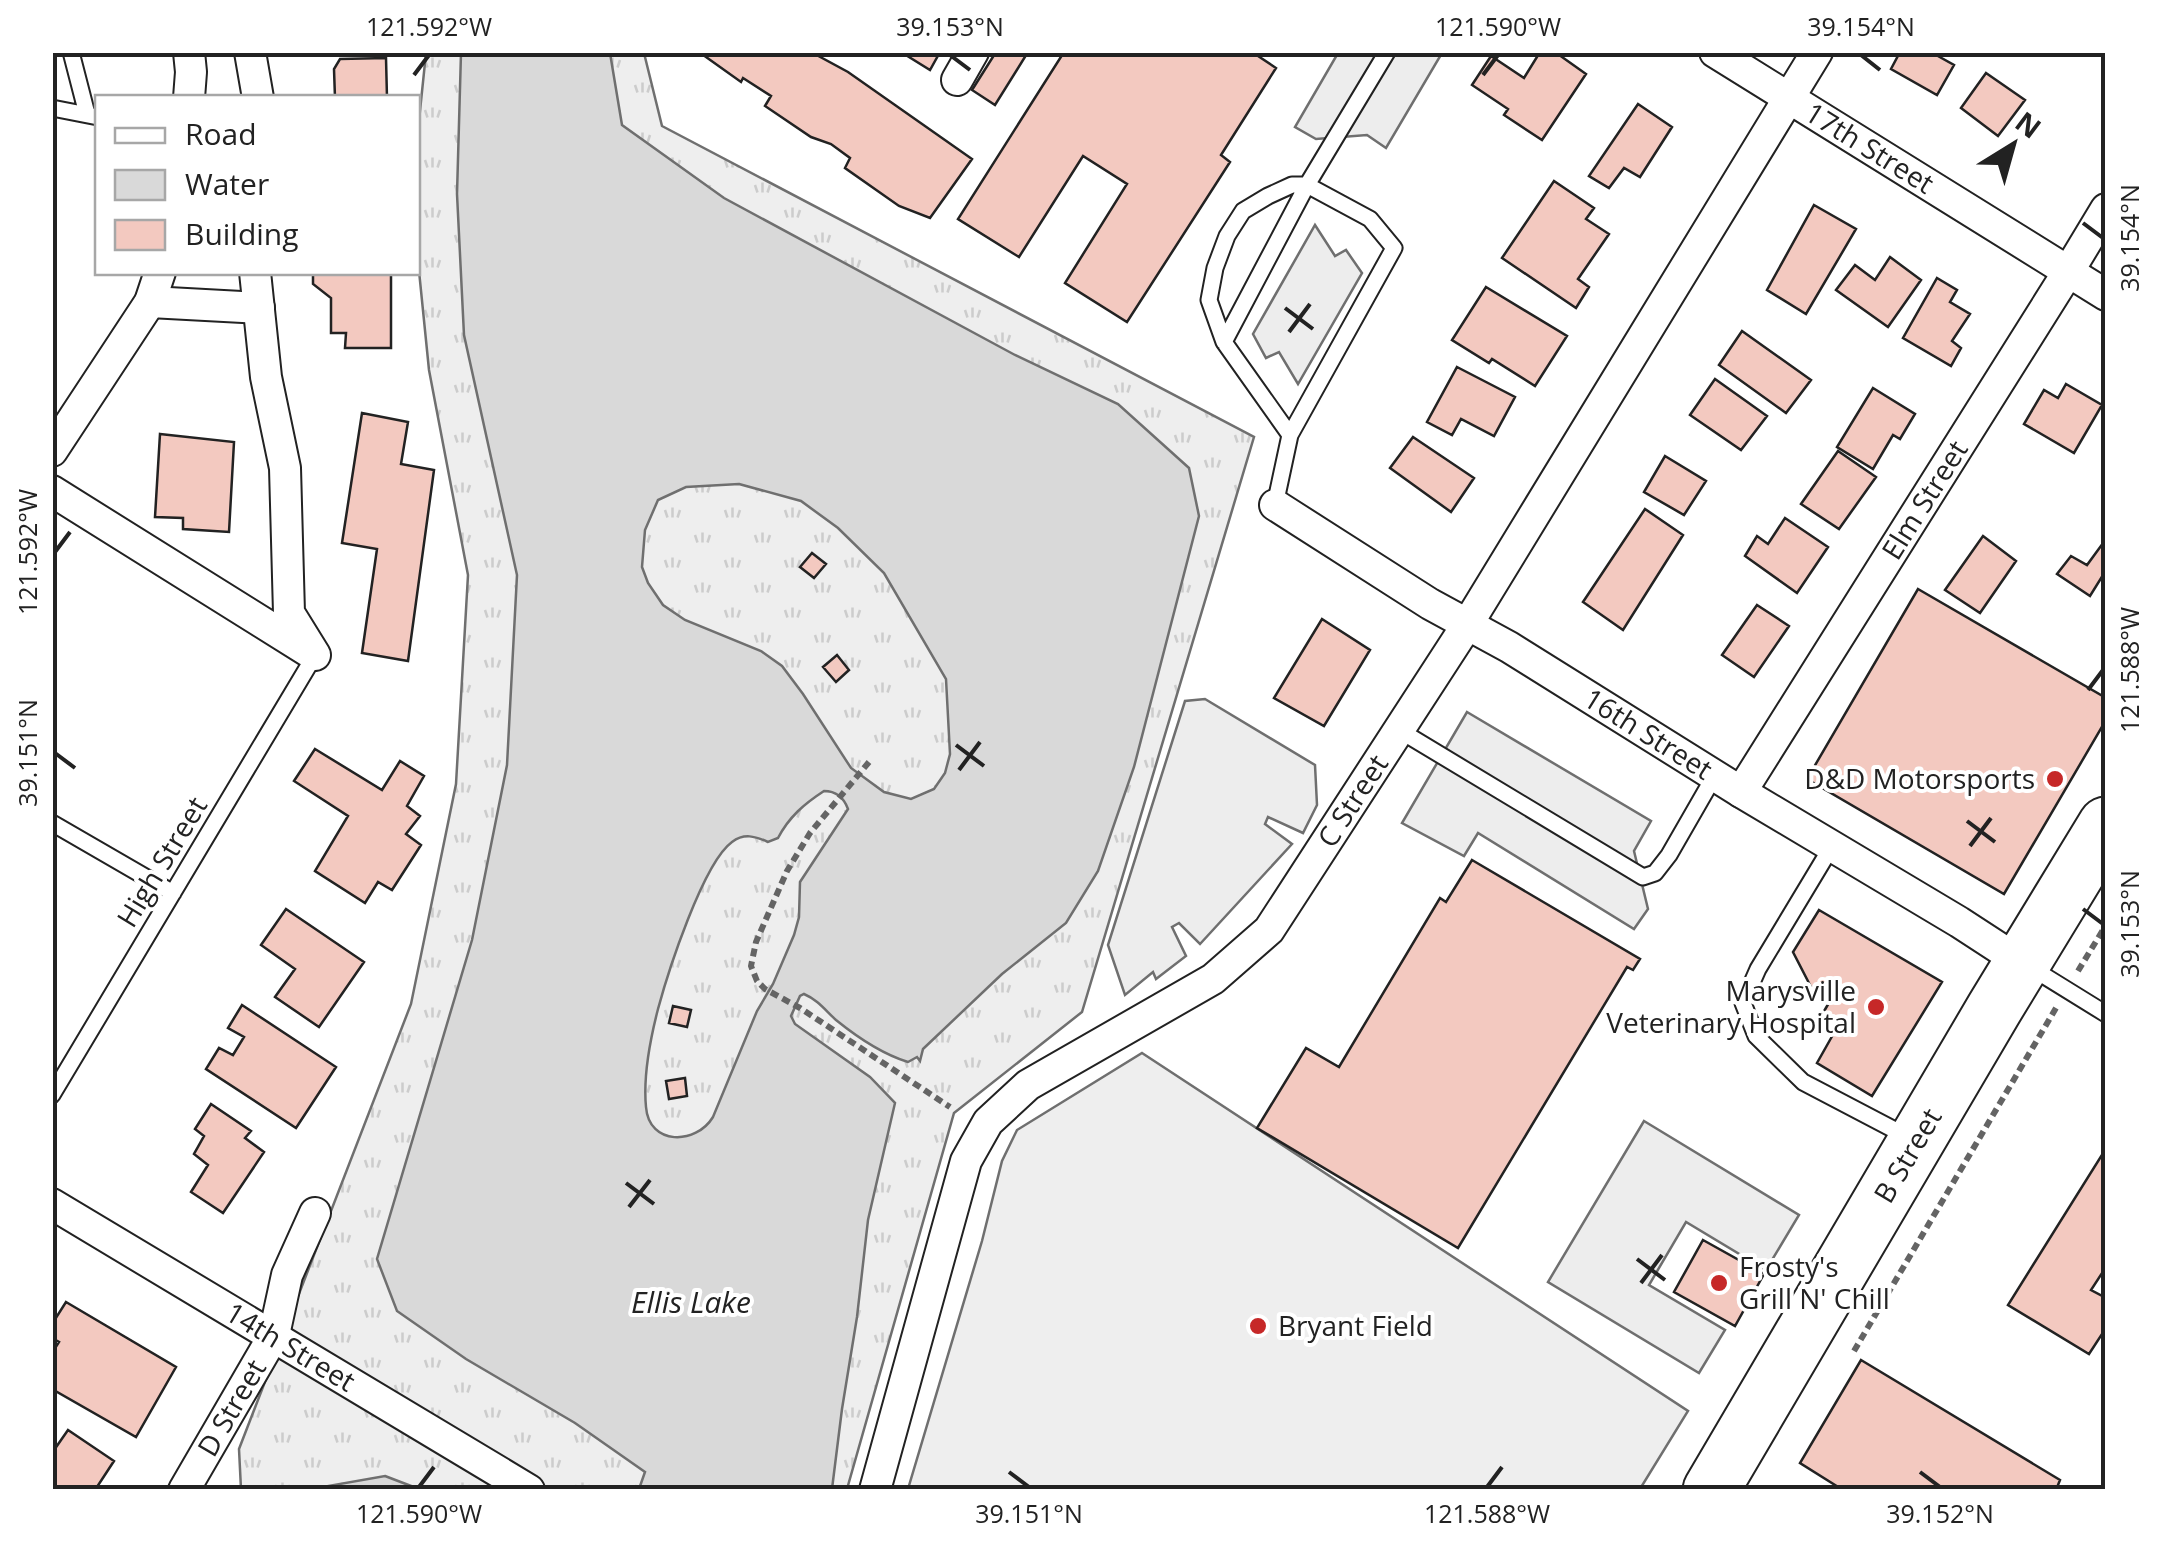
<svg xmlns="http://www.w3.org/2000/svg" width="2158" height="1542" font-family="'Open Sans',sans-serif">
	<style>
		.grass { fill: url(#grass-tufts); stroke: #6f6f6f; stroke-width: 2.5 }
		.pitch { fill: #eee; stroke: #6f6f6f; stroke-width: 2.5 }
		.parking { fill: #ededed; stroke: #6f6f6f; stroke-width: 2.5 }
		.water { fill: #d9d9d9; stroke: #6f6f6f; stroke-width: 2.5; fill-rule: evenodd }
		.building { fill: #f3c9c0; stroke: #222; stroke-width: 2.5 }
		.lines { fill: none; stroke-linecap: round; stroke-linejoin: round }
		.lane-casing { stroke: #222; stroke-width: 19 }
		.street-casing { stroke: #222; stroke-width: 34 }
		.highway-casing { stroke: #222; stroke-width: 59 }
		.path { stroke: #646464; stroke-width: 6; stroke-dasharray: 8 5; stroke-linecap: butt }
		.lane { stroke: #fff; stroke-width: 15 }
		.street { stroke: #fff; stroke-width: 30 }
		.highway { stroke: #fff; stroke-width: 55 }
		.ticks { fill: none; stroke: #222; stroke-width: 4 }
		.poi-dot { fill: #c62828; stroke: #fff; stroke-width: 4 }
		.labels { text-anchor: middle; stroke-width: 8; stroke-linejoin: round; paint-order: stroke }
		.street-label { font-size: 28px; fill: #222; stroke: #fff }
		.poi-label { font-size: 28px; fill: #222; stroke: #fff; text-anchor: end }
		.water-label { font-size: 30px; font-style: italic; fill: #222; stroke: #fff }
		.neatline { fill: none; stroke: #222; stroke-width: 4 }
		.ticks-label { font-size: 25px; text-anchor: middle; fill: #222 }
	</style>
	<defs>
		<pattern id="grass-tufts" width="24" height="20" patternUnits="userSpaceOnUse" patternTransform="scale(2.5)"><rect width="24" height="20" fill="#eee"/><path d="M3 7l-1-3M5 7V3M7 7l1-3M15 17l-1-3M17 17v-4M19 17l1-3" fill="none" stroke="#ccc"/></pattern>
	</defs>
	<rect width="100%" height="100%" fill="#fff"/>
	<!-- grass -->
	<path class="grass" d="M426,53H644L662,126L1254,437L1082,1012L954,1113L847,1489H241L239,1449L411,1004L456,784L468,575L429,370L418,261V130Z"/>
	<!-- pitch -->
	<path class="pitch" d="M1142,1053L1688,1411L1640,1489H908L982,1241L1002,1161L1017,1130Z"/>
	<!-- parking -->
	<path class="parking" d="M1338,53H1442L1386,148L1367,135L1316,139L1295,127Z
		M1315,225L1335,256L1346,250L1362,273L1298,384L1279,352L1266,358L1253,334Z
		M1205,699L1315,765L1317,805L1303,833L1268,817L1265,824L1292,844L1200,944L1179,923L1172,927L1186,956L1156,979L1153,972L1125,995L1108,945L1185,701Z
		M1467,712L1651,821L1634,851L1648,909L1634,929L1478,833L1464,856L1402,823Z
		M1644,1121L1799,1215L1766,1270L1686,1222L1649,1285L1725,1330L1699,1373L1548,1282Z"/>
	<!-- water -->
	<path class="water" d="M461,53H610L622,125L724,198L1015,355L1118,404L1189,468L1199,516L1134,767L1098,871L1066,923L1002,974L923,1049L920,1061L917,1057L908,1062C882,1054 857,1037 836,1020C825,1010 818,1000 804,994L800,996L791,1016L795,1024L870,1077L895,1103L868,1220L857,1317L842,1409L832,1489H639L645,1472L575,1423L466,1359L397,1311L377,1259L472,940L507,765L517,575L464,335L457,194ZM739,484L801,501L838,528L884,573L946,679L950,754L945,773L934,789L911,799L884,792L851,768L803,694L782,666L761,651L685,620L663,605L648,583L642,567L645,530L658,500L686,487ZM824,791C836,791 844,798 848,809L800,882L799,917L794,935L773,984L757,1011L713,1117C696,1145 649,1146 646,1107C643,1076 650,1040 658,1009C668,972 703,863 732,842C744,833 755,836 768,842L778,838C789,817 804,804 824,791Z
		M385,1476L419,1489H327L328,1486Z"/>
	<!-- building -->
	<path class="building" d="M699,52H811L848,72L972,159L930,218L899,206L845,168L850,158L831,144L811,137L765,106L771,96L743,78L741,82Z
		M901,52H940L930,70Z
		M996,52H1028L995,105L972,90Z
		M1064,52H1252L1276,68L1221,155L1230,162L1127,322L1065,283L1127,184L1083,156L1019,257L958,219Z
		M1540,52H1555L1586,74L1542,140L1504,115L1508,109L1472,85L1491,56L1524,78Z
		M1900,52H1940L1938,56L1954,65L1937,95L1891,69Z
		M386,58L387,98H335L334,69L340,59Z
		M1986,73L2025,100L1998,136L1961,108Z
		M1638,104L1672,127L1640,177L1624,168L1609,188L1589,176Z
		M1554,181L1594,208L1586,219L1609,234L1578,279L1589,287L1576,308L1502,258Z
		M1814,205L1856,229L1806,314L1767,290Z
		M1890,257L1921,280L1888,327L1836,290L1855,265L1875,280Z
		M313,272H391V348H345L346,333H331V298L313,284Z
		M1937,278L1957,290L1950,302L1970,314L1952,341L1961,348L1951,366L1903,338Z
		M1486,287L1567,336L1535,386L1492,359L1489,363L1452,340Z
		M1742,331L1811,380L1786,413L1719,365Z
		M1457,367L1515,397L1494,436L1461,419L1452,435L1427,422Z
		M1715,379L1767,416L1741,450L1690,415Z
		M2066,384L2102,405L2074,453L2024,424L2044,390L2058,398Z
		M1873,388L1915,414L1900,439L1893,435L1873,469L1837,447Z
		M362,413L408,422L401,464L434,470L408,661L362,653L377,549L342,543Z
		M160,434L234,442L229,532L183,529V518L155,517Z
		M1413,437L1474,478L1451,512L1390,468Z
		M1838,451L1876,477L1839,529L1801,504Z
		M1665,456L1706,481L1684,515L1644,492Z
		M1645,509L1683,535L1623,630L1583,602Z
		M1785,518L1828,547L1797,593L1745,556L1757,536L1768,544Z
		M1983,536L2016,561L1980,613L1945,590Z
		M2106,539V576L2103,575L2090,596L2057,574L2071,556L2087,565Z
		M812,553L826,564L814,578L800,567Z
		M1918,589L2106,698V720L2004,894L1807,779Z
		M1757,605L1789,626L1754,677L1722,655Z
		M1322,619L1370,650L1324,726L1274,698Z
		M837,655L849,670L836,682L823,667Z
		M315,749L382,790L400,761L424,776L407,806L420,816L406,834L421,845L392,890L378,882L365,903L315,871L348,816L294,781Z
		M1472,860L1640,959L1633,970L1627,967L1458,1248L1257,1128L1306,1048L1339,1067L1440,898L1446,902Z
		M286,909L364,962L319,1027L275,997L295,969L261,945Z
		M1819,910L1942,982L1872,1096L1817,1063L1839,1024L1823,1013L1830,1001L1811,987L1793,952Z
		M242,1005L336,1067L296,1128L206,1069L219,1048L233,1055L244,1037L228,1028Z
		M673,1006L691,1010L687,1027L669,1023Z
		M685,1078L687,1096L669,1099L666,1081Z
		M211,1104L251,1131L245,1138L264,1152L223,1213L191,1192L208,1165L194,1154L204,1136L195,1129Z
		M2105,1150L2106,1267L2091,1290L2106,1298V1328L2089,1354L2008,1305Z
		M1703,1240L1764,1274L1735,1326L1674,1292Z
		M66,1302L176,1367L136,1437L52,1389V1353L59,1342L52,1338V1324Z
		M1861,1360L2060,1480L2056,1490H1843L1800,1463Z
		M68,1430L114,1461L95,1490H52V1453Z"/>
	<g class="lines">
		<defs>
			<path id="lane" d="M71,52L87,114
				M52,108L98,117
				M1224,342L1209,300L1215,268L1227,236L1243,211L1268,196L1292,185H1307L1370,219L1394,248L1290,435L1275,505
				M1290,435L1224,342L1307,185L1387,52
				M1399,730L1643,877L1655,873L1669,855L1715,775
				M52,823L173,893
				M1832,846L1758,969L1743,1003L1756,1036L1803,1082L1908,1137
				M2030,967L2106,1014
				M52,1095L315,655"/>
			<g id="street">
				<path d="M189,52L191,72L189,98"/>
				<path d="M250,52L258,98"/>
				<path id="s1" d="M1715,52L2106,295"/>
				<path d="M957,80L973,52"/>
				<path d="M255,272L266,377L285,468L289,613L315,655"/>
				<path d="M150,302L259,308"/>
				<path d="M52,451L150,302L160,272"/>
				<path d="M52,491L308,651"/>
				<path id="s2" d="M1275,505L1430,604L1509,647L1741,792L1959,922L2022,963"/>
				<path id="s3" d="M1741,792L2068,272L2106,209"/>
				<path id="s4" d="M52,1204L529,1490"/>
				<path id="s5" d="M184,1490L274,1335L287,1275L315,1213"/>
				<path id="s6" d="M875,1490L966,1161L988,1122L1028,1085L1213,979L1269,930L1467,625L1817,52"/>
			</g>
			<g id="highway">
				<path id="s7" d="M1711,1490L1994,1009L2106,825"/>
			</g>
		</defs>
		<!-- lane casing -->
		<use href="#lane" class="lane-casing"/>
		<!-- street casing -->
		<use href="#street" class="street-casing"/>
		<!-- highway casing -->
		<use href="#highway" class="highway-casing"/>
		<!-- path -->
		<path class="path" d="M869,762L810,833L787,871L756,942L751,966L757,981L765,989L800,1008L950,1107
			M2078,971L2106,925
			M1854,1351L2056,1008"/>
		<!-- lane -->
		<use href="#lane" class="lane"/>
		<!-- street -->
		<use href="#street" class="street"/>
		<!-- highway -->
		<use href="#highway" class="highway"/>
	</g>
	<!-- ticks -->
	<path class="ticks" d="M950,55L970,70M1861,55L1880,70M414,75L429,55M1483,75L1498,55M2083,223L2103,238M1285,308L1313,329M1289,332L1310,304M55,552L70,532M2088,690L2103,670M956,745L984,766M55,753L75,768M959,770L980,742M1967,821L1995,842M1970,846L1991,818M2083,909L2103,924M626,1183L654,1204M629,1207L650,1180M1637,1259L1665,1280M1641,1283L1662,1255M1009,1472L1029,1487M1920,1472L1940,1487M419,1487L434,1467M1487,1487L1502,1467"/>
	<!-- markers -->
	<g class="poi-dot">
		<circle cx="2055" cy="779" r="10"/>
		<circle cx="1876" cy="1007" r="10"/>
		<circle cx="1719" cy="1283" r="10"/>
		<circle cx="1258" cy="1326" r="10"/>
	</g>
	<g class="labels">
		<!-- street labels -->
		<g class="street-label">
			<text dy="10" stroke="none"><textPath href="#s1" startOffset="182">17th Street</textPath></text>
			<text dy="10" stroke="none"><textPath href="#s3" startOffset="345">Elm Street</textPath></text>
			<text dy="10" stroke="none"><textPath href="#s2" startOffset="438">16th Street</textPath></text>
			<text dy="10" stroke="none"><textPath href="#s6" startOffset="882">C Street</textPath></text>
			<text transform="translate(162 862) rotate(-59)" y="10">High Street</text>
			<text dy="10" stroke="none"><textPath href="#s7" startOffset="388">B Street</textPath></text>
			<text dy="10" stroke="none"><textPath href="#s4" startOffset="278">14th Street</textPath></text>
			<text dy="10" stroke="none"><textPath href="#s5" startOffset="95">D Street</textPath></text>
		</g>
		<!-- poi labels -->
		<g class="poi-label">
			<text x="2035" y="789">D&amp;D Motorsports</text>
			<text x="1856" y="1001">Marysville<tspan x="1856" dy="32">Veterinary Hospital</tspan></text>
			<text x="1739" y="1277" text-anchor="start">Frosty's<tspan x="1739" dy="32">Grill N' Chill</tspan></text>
			<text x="1278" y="1336" text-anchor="start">Bryant Field</text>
		</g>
		<!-- water labels -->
		<g class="water-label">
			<text x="691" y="1313">Ellis Lake</text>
		</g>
	</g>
	<!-- border -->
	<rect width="2158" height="1542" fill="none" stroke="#ffffff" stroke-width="110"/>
	<!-- legend -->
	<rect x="95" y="95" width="325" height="180" fill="#ffffff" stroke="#a7a7a7" stroke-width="2.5"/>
	<rect x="115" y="128" width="50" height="15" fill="#ffffff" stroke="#a7a7a7" stroke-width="2.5"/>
	<text x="185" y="145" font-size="30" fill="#222222">Road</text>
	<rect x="115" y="170" width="50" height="30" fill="#d9d9d9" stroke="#a7a7a7" stroke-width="2.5"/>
	<text x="185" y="195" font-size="30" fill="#222222">Water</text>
	<rect x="115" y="220" width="50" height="30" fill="#f3c9c0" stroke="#a7a7a7" stroke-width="2.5"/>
	<text x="185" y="245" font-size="30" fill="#222222">Building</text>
	<!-- north arrow -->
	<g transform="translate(2013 145) rotate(37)" stroke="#ffffff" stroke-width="8" paint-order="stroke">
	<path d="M0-8L18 38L0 25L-18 38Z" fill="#222222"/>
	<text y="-15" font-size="28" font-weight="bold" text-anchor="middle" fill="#222222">N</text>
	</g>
	<rect x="55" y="55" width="2048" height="1432" class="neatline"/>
	<g class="ticks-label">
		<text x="429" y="36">121.592°W</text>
		<text x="950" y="36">39.153°N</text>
		<text x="1498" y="36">121.590°W</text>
		<text x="1861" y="36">39.154°N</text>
		<text transform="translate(2130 238) rotate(-90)" y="9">39.154°N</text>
		<text transform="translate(28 552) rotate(-90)" y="9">121.592°W</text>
		<text transform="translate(2130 670) rotate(-90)" y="9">121.588°W</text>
		<text transform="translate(28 753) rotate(-90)" y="9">39.151°N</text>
		<text transform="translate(2130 924) rotate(-90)" y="9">39.153°N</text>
		<text x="419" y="1523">121.590°W</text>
		<text x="1029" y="1523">39.151°N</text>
		<text x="1487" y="1523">121.588°W</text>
		<text x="1940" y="1523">39.152°N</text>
	</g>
</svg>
